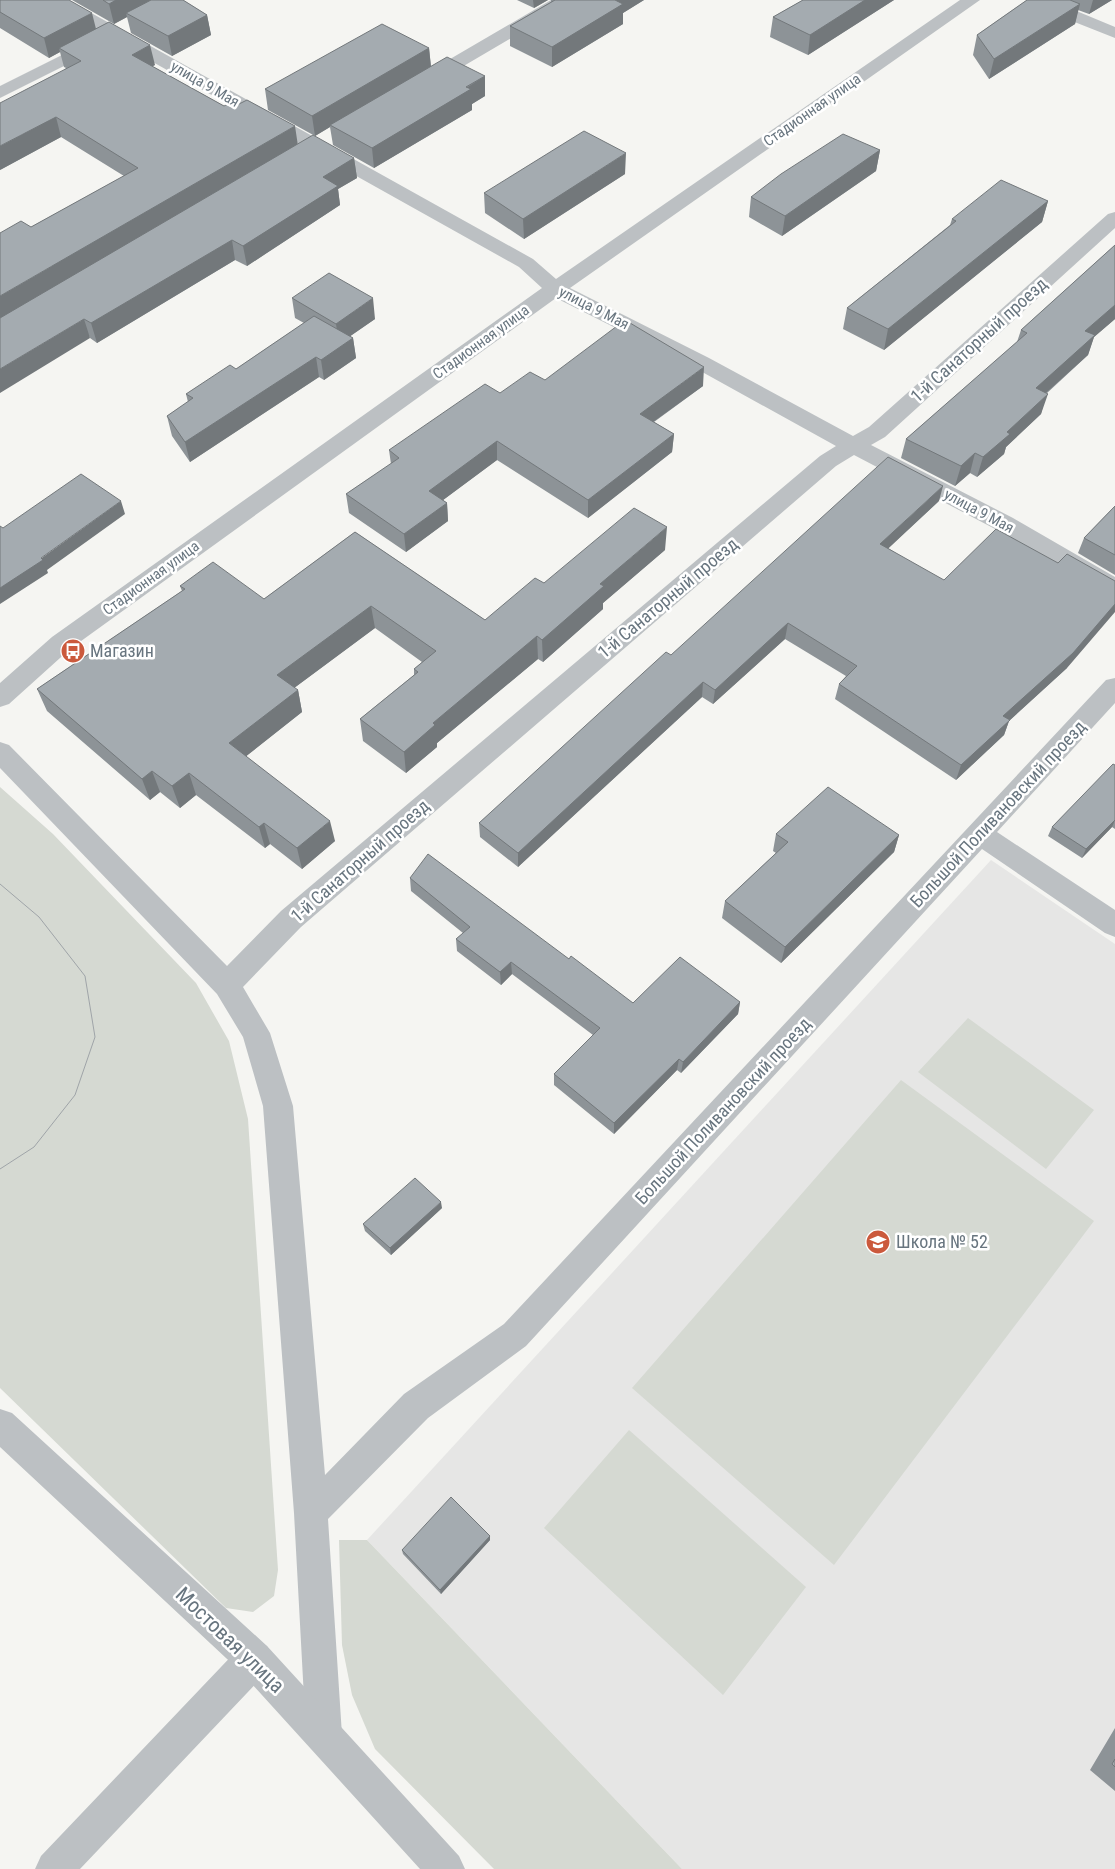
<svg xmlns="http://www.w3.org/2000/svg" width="1115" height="1869" font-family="'Roboto Condensed',sans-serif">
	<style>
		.built { fill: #e6e6e5 }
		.green { fill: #d5d9d2 }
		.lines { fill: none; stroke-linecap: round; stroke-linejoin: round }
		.minor { fill: #bcc0c3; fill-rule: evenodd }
		.tertiary { fill: #bcc0c3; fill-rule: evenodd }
		.tram { stroke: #9fa4a8; stroke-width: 1 }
		.wall { fill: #8d9397 }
		.shaded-wall { fill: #73787b }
		.building { fill: #a4abb0; stroke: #73787b }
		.labels { text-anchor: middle; stroke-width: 5; stroke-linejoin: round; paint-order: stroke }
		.far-street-label { font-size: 15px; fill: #68757f; stroke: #fff }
		.street-label { font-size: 18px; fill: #68757f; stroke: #fff }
		.poi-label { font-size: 18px; fill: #68757f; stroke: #fff; text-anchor: start }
		.near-street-label { font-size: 21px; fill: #68757f; stroke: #fff }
	</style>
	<rect width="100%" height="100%" fill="#f5f5f2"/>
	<!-- built -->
	<path class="built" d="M991,860L1115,944V1869H682L367,1540Z"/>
	<!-- green -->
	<path class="green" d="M0,787L53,834L196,983L229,1041L248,1119L278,1570L274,1596L253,1612L226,1608L0,1388Z
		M968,1018L1094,1110L1046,1169L918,1072Z
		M901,1080L1094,1221L834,1565L632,1388Z
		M629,1430L806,1587L723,1695L544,1528Z
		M339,1540H367L682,1869H494L375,1749L352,1695L342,1645Z"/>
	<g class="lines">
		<!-- minor -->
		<path class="minor" d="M46,0H68L533,259L556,279L960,0H980L570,288L709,358L853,436L869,427L1108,214L1115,212V228L885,437L871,445L1013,518L1115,577V597L1107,594L997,530L854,455L836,466L301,927L243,987L270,1033L293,1106L325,1475L404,1394L504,1324L1106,680L1115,678V703L997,832L1115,910V937L1105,933L982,849L526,1346L428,1418L328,1519L342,1735L337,1748L324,1753L311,1748L306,1735L294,1513L263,1106L243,1037L217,994L0,768V742L9,745L227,966L281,911L820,456L836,446L695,368L556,298L70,649L9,704L0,707V683L52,637L542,288L519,267L49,4Z
			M551,0H572L569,4L433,84H421L418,80L421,76Z
			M1026,0H1050L1115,27V38L1029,4Z
			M96,38L102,39L105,43L102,47L0,98V86Z
			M254,1641L267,1646L272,1659L267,1672L80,1869H35L41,1856L241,1646Z"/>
		<!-- tertiary -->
		<path class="tertiary" d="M0,1409L12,1413L267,1646L459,1856L465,1869H420L241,1672L0,1447Z"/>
		<!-- tram -->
		<path class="tram" d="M0,884L39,917L85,976L95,1037L75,1095L34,1147L0,1169"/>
	</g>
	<!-- wall -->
	<path class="wall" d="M0,0L96,29L155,65L152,66L224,106L298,144L354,158L357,178L338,189L340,205L247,266L235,260L97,343L90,338L31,227L124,176L61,137L0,170L66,68L64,67L60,52L49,58L0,28Z
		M72,0H183L207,15L211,35L172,56L131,33L127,17L114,24Z
		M517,0H548L534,8Z
		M551,0H644L623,13V24L552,67L510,46V26L551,2Z
		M803,0H894L808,55L770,37L773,17Z
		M1027,0H1112L1089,14L1078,10L1075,24L989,79L973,55L977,35Z
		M429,48L431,66L485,76V96L472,104V110L374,168L333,145L330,127L315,136L268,110L265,89Z
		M880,150L876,171L782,236L749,217L751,197Z
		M625,174L524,239L485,213L484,193Z
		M1048,201L1042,222L884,350L843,329L847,308L950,225L952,219Z
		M1115,245V319L1094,337L1088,355L1046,394L1041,414L1006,447L1004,454L977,477L970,473L955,486L901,458L906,439L1017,342L1021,330Z
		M292,298L375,319L350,336L353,338L356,358L324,380L319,377L190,462L172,436L167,416L188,402L186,394L236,369L304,323L295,318Z
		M545,380L703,386L654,422L674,434L672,452L588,518L497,460L443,500L447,503L448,521L406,552L349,513L346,494L391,464L389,450L500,393Z
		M939,501L888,548L1067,668L1009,721L1004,735L956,780L835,699L839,684L846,676L785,639L713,704L702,697L518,867L480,837L479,823L671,655Z
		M1115,506V575L1078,553L1084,538Z
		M355,532L485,620L544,583L665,550L603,603V609L543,662L538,659L437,743V747L406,773L363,741L360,719L414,675V669L422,662L375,628L294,688L298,690L302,712L246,756L335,841L302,869L270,844L265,848L196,795L180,808L160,792L150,800L47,711L37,689L182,591L180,586L264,599Z
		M1115,765V829L1112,827L1082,858L1048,836L1052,827Z
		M776,834L899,835L894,852L781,963L722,918L725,901L776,853L773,851Z
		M410,878L569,959L633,1003L740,1002L738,1014L681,1073L677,1070L614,1134L554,1085V1074L593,1035L512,974L501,985L457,951L456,939L463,933L411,891Z
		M442,1208L391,1255L365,1231L363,1224Z
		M490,1536V1540L441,1594L403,1554L402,1550Z
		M1115,1728V1791L1090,1770Z"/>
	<!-- shaded-wall -->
	<path class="shaded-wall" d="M116,0H157L126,13L127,17L114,24L109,4Z
		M533,0H548L534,8Z
		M613,0H644L623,13V24L552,67V47Z
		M865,0H894L808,55L810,35Z
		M1093,0H1112L1089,14Z
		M1080,4L1075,24L989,79L994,59Z
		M92,13L97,33L59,48L60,52L49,58L44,38Z
		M207,15L211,35L172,56L168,36Z
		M150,45L155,65L137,74L132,55Z
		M429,48L431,68L330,125V127L315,136L312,116Z
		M485,76V96L472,104V110L374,168L372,148Z
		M56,117L61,137L0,170V146Z
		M295,126L298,146L0,320V296Z
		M880,150L876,171L782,236L785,216Z
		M626,153L625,174L524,239L523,219Z
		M354,158L357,178L338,189L340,205L247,266L243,246L323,177Z
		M1048,201L1042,222L884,350L888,329Z
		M232,240L235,260L97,343L91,323Z
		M373,298L375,319L339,344L336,324Z
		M1115,305V319L1094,337L1088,355L1029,408L1036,388L1085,331Z
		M84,319L90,338L0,393V369Z
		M353,338L356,358L324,380L321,360Z
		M316,357L319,377L190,462L185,442Z
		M704,367L703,386L639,432L640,414Z
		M1048,394L1041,414L1006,447L1004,454L977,477L983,457L1007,432Z
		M674,434L672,452L588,518V500Z
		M497,441V460L431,509L429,491Z
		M975,453L970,473L955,486L961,466Z
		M943,486L939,501L876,560L880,544Z
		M121,501L125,514L47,570L48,573L0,604V588Z
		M447,503L448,521L406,552L404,534Z
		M667,527L665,550L603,603V609L543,662L542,640L600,584Z
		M1115,604V612L1067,668L1009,721L1004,735L956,780L961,765L1003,716Z
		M371,606L375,628L282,697L277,675Z
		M788,623L785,639L713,704L715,690Z
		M537,636L538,659L437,743V747L406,773L404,752L433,723Z
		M703,682L702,697L518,867V853Z
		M298,690L302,712L235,765L229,743Z
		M152,771L160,792L150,800L142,779Z
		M189,773L196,795L180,808L172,786Z
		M1115,820L1112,827L1082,858L1086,849Z
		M330,821L335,841L302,869L297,848Z
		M264,823L270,844L265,848L259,827Z
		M899,835L894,852L781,963L785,947Z
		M511,962L512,974L501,985L500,972Z
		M740,1002L738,1014L681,1073L683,1062Z
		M679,1059L677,1070L614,1134V1123Z
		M441,1202L442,1208L391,1255L390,1248Z
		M490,1536V1540L441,1594L440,1590Z"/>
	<!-- building -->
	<path class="building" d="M0,0H69L92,13L44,38L0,12Z
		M103,0H116L109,4Z
		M151,0H183L207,15L168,36L126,13Z
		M555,0H615L623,4L552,47L510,26Z
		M803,0H865L810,35L773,17Z
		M1027,0H1070L1080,4L994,59L977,35Z
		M109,22L150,45L132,55L224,106L232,102L237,105L247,100L295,126L0,296V233L21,221L31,227L138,168L56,117L0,146V103L81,61L59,48Z
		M382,24L429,48L312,116L265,89Z
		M447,57L485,76L466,87L471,89L372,148L330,125Z
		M584,131L626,153L523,219L484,193Z
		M843,134L880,150L785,216L751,197L781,174Z
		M313,135L354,158L323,177L338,186L243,246L232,240L91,323L84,319L0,369V318Z
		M1001,180L1048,201L888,329L847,308L956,221L952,219Z
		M1115,245V305L1085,331L1095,335L1036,388L1048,394L1007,432L1010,434L983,457L975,453L961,466L906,439L1027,333L1021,330Z
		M329,273L373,298L336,324L292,298Z
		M314,316L353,338L321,360L316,357L185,442L167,416L193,398L186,394L230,365L236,369Z
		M625,320L704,367L640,414L674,434L588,500L497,441L429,491L447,503L404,534L346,494L399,458L389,450L485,384L500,393L530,372L545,380Z
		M888,457L943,486L880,544L944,580L996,529L1058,563L1067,554L1115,581V604L1073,653L1003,716L1010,720L961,765L839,684L857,666L788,623L715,690L703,682L518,853L479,823L666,652L671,655Z
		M81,474L121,501L41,558L43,560L0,588V526L3,528Z
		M1115,506V555L1084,538Z
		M634,508L667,527L600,584L604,586L542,640L537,636L433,723L435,725L404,752L360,719L418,672L414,669L436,651L371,606L277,675L298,690L229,743L330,821L297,848L264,823L259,827L189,773L172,786L152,771L142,779L37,689L185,589L180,586L213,562L264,599L355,532L485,620L535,578L544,583Z
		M1113,764L1115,765V820L1086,849L1052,827Z
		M828,787L899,835L785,947L725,901L788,842L776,834Z
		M428,854L569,959L571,956L633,1003L680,957L740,1002L683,1062L679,1059L614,1123L554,1074L600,1028L511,962L500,972L456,939L470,927L410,878Z
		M415,1178L441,1202L390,1248L363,1224Z
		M451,1497L490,1536L440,1590L402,1550Z
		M1115,1759V1767L1112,1764Z"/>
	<!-- icons -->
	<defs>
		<symbol id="bus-disc" viewBox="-11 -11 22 22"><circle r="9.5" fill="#cb593c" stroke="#fff"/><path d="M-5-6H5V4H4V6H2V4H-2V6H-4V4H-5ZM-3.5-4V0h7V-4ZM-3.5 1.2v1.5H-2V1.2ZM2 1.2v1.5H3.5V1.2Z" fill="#fff"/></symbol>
		<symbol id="school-disc" viewBox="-11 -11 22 22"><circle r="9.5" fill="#cb593c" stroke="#fff"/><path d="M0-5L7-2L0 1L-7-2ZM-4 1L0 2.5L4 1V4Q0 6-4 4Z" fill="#fff"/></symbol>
	</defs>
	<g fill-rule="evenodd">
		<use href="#bus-disc" x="59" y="637" width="28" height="28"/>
		<use href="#school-disc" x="864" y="1228" width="28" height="28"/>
	</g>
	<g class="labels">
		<!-- far-street labels -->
		<g class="far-street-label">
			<text transform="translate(205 84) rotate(30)" y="5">улица 9 Мая</text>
			<text transform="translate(812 110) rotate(-35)" y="5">Стадионная улица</text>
			<text transform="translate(594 308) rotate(27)" y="5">улица 9 Мая</text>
			<text transform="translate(481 342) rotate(-36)" y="5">Стадионная улица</text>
			<text transform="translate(979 511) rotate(28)" y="5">улица 9 Мая</text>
			<text transform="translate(151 578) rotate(-36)" y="5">Стадионная улица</text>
		</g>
		<!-- street labels -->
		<g class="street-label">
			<text transform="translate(979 340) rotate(-42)" y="6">1-й Санаторный проезд</text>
			<text transform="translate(668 598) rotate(-40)" y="6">1-й Санаторный проезд</text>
			<text transform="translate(998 814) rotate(-47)" y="6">Большой Поливановский проезд</text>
			<text transform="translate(360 861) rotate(-41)" y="6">1-й Санаторный проезд</text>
			<text transform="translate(723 1111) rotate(-47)" y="6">Большой Поливановский проезд</text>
		</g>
		<!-- poi labels -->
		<g class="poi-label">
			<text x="90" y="657">Магазин</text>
			<text x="896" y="1248">Школа № 52</text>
		</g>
		<!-- near-street labels -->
		<g class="near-street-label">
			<text transform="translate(230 1640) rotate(44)" y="7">Мостовая улица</text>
		</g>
	</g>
</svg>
